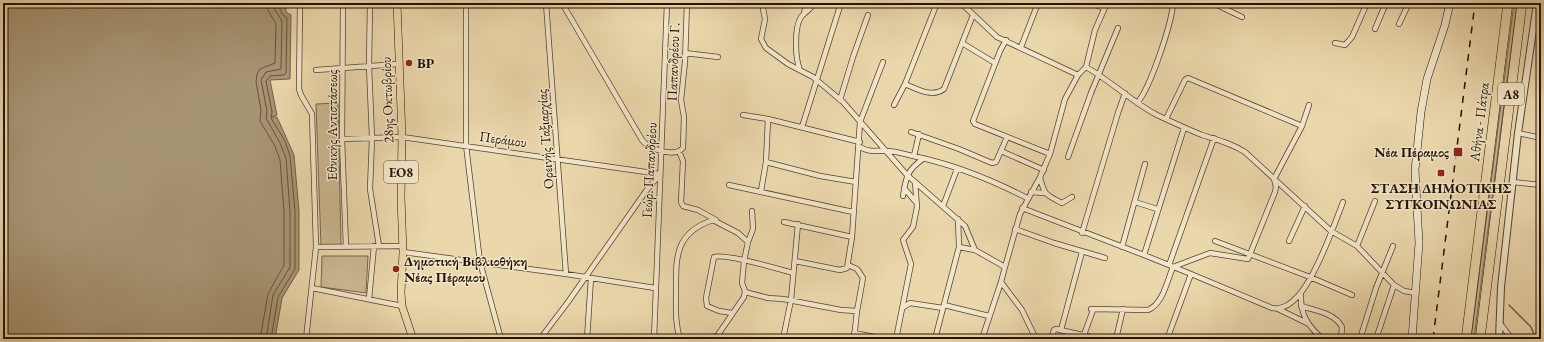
<svg xmlns="http://www.w3.org/2000/svg" width="1544" height="342" font-family="'EB Garamond',serif">
	<style>
		.green { fill: #c9b690; stroke: #76644a }
		.water { fill: #a79473; stroke: #726047 }
		.lines { fill: none; stroke-linecap: round; stroke-linejoin: round }
		.shore { stroke: #64533c; stroke-width: 1 }
		.stream { stroke: #726047; stroke-width: 1.5 }
		.minor-casing { stroke: #54432f; stroke-width: 6 }
		.tertiary-casing { stroke: #54432f; stroke-width: 8 }
		.secondary-casing { stroke: #221205; stroke-width: 8 }
		.primary-casing { stroke: #221205; stroke-width: 8 }
		.motorway-casing { stroke: #221205; stroke-width: 10 }
		.minor { stroke: #f2e5c9; stroke-width: 4.5 }
		.tertiary { stroke: #f2e5c9; stroke-width: 6 }
		.secondary { stroke: #f2e5c9; stroke-width: 7 }
		.primary { stroke: #ebd7ac; stroke-width: 7 }
		.motorway { stroke: #ebd7ac; stroke-width: 9 }
		.rail { stroke: #221205; stroke-width: 1.5; stroke-dasharray: 7 7; stroke-linecap: butt }
		.poi-dot { fill: #8f2418; stroke: #f2e5c9; stroke-width: 1.5 }
		.labels { text-anchor: middle; stroke-width: 3; stroke-linejoin: round; paint-order: stroke }
		.shield { fill: #f2e5c9; stroke: #605140; stroke-width: 1 }
		.shield-label { font-size: 13px; font-weight: bold; fill: #221205 }
		.street-label { font-size: 14px; fill: #221205; stroke: #f2e5c9 }
		.poi-label { font-size: 14px; font-weight: bold; fill: #221205; stroke: #f2e5c9; text-anchor: start }
	</style>
	<rect width="100%" height="100%" fill="#ebd7ac"/>
	<filter id="stains"><feTurbulence type="fractalNoise" baseFrequency=".005" numOctaves="4"/><feColorMatrix values="0 0 0 0 .2 0 0 0 0 .09 0 0 0 0 .02 0 0 0 .5 -.17"/></filter>
	<radialGradient id="worn" r=".72"><stop offset=".6" stop-color="#630" stop-opacity="0"/><stop offset="1" stop-color="#630" stop-opacity=".3"/></radialGradient>
	<!-- green -->
	<path class="green" d="M1514,3H1517L1474,339H1471Z
		M338,103L341,245L321,246L316,104Z
		M322,256H368L366,293L321,287Z"/>
	<!-- water -->
	<path class="water" d="M3,3H279L286,7V12L291,15L290,79L270,80L277,115L271,117H277L294,155L299,211V270L282,298L275,339H3Z"/>
	<g class="lines">
		<!-- shore -->
		<path class="shore" d="M260,339L268,294L284,265V212L280,160L275,146L260,121L261,110L256,82L257,74L260,69L275,63L276,24L268,10L267,3
			M266,339L273,295L290,267V212L286,158L280,143L266,118L267,111L261,80L266,72L281,69L282,21L274,8L273,3
			M271,339L278,297L295,269V212L290,156L285,141L271,118L272,112L266,81L270,76L284,75L286,73L287,18L282,14L278,3"/>
		<!-- stream -->
		<path class="stream" d="M1509,305L1531,327L1536,339"/>
		<defs>
			<path id="minor" d="M300,3L299,89L301,95L312,114L316,247L306,339
				M343,3L342,139L346,247
				M370,3L369,66L372,138L370,189L379,246
				M466,3V145L480,262L501,339
				M546,3L566,274
				M562,3L642,140C649,149 674,158 683,148L684,117L681,100L685,62L687,3
				M762,3L765,19L761,39L766,48L788,64L813,77L843,102L907,175L965,226L975,250L1005,267L1001,282L1022,310L1036,339
				M961,3L997,37L1078,75
				M1089,3L1104,8
				M1213,3L1242,17
				M804,14L806,3
				M1399,24L1409,3
				M1375,29L1386,3
				M1006,40L1000,51L973,121L975,124L1050,154
				M962,43L995,63
				M1335,43L1345,45L1352,37L1367,3
				M1021,47L1038,3
				M685,53L718,57
				M1086,67C1111,81 1132,102 1157,115C1172,122 1187,129 1202,135C1218,140 1231,143 1245,152L1331,231L1357,246L1394,285L1404,291L1416,293
				M316,70L398,64
				M800,70C795,58 794,28 801,17C805,11 811,11 813,3
				M905,84C917,89 932,98 944,89L973,15
				M840,100L853,57L868,15
				M1137,103C1150,89 1172,23 1173,3
				M894,105L905,84L937,3
				M743,115L768,119L860,142
				M1166,119L1185,80L1188,78L1302,126
				M802,127L841,3
				M911,132L959,149L992,163L996,162L1007,137
				M1518,133L1541,138
				M342,139L402,137L660,174
				M860,147C870,153 875,150 886,151C895,151 904,154 913,156C952,164 992,180 1027,198
				M679,151L683,161L681,202L683,206L698,210L716,220
				M1001,151L1044,170
				M914,156L919,134
				M1068,157L1091,93L1118,28
				M766,162L820,176L856,182
				M1040,177C1044,195 1046,195 1062,203L1072,197
				M1513,182L1541,185
				M729,185L853,212
				M904,188L915,201
				M761,191L766,162L768,119
				M1031,192L1044,193
				M903,196C906,177 907,170 923,159
				M1135,202L1157,209
				M943,206L957,169
				M1022,208L1144,255L1184,128
				M784,222L852,237
				M1015,229L1054,243L1105,258
				M1082,233L1118,113L1125,93
				M1215,241L1310,277L1352,295
				M1289,241L1305,206
				M1357,246L1375,201
				M316,247L403,246
				M959,247L975,250
				M1122,247L1145,164
				M403,252L566,274L655,288
				M1144,255L1191,274L1169,334
				M795,261L840,270L847,268L852,237L860,122L883,62
				M848,265L857,269L863,278L857,311L854,339
				M1169,265L1214,138
				M1005,267L1020,214L1040,177L1050,154L1065,99L1078,75L1086,67L1095,30L1107,3
				M1191,274L1272,308C1282,310 1291,304 1298,296C1315,278 1334,226 1343,202
				M312,288L402,306
				M745,292L768,298L783,299L841,310L857,311
				M1301,293C1300,313 1307,326 1323,339
				M369,299L374,246
				M944,305L989,316
				M1301,306C1314,310 1335,313 1342,327L1341,339
				M902,308L910,303L943,308
				M1091,309L1148,310C1163,304 1167,281 1173,267L1210,253L1248,259L1275,192L1276,187L1274,179L1302,126L1309,105
				M1278,309L1307,323
				M732,313L719,311L707,306L706,298L714,257C725,253 779,269 793,273
				M1499,322L1512,339
				M1061,330L1082,252
				M854,333L885,339
				M540,339L568,302L646,191L660,174
				M587,339L591,278
				M654,339L667,3
				M680,339C675,323 676,309 676,293C676,258 674,233 713,220L738,233L748,242
				M708,339L716,336
				M715,339L744,297L745,291L742,283L744,261L748,242L753,229L752,211
				M783,339L791,300L798,224
				M896,339L911,264L903,240L913,227L917,207L915,182
				M935,339L959,247L958,219
				M982,339L1001,282
				M1051,339L1054,330L1056,329L1100,339
				M1085,339L1084,335L1093,310
				M1116,339L1123,309
				M1360,339L1376,288L1393,246
				M1376,339L1394,285"/>
			<path id="tertiary" d="M1499,339L1501,287L1518,133L1537,3"/>
			<path id="secondary" d="M1412,339L1419,243L1415,170L1421,112L1427,79L1445,25L1450,3"/>
			<path id="primary" d="M397,3L402,137L401,198L403,252L401,293L402,306L413,339"/>
			<path id="motorway" d="M1466,339L1508,3
				M1480,339L1522,3"/>
		</defs>
		<!-- minor casing -->
		<use href="#minor" class="minor-casing"/>
		<!-- tertiary casing -->
		<use href="#tertiary" class="tertiary-casing"/>
		<!-- secondary casing -->
		<use href="#secondary" class="secondary-casing"/>
		<!-- primary casing -->
		<use href="#primary" class="primary-casing"/>
		<!-- motorway casing -->
		<use href="#motorway" class="motorway-casing"/>
		<!-- minor -->
		<use href="#minor" class="minor"/>
		<!-- tertiary -->
		<use href="#tertiary" class="tertiary"/>
		<!-- secondary -->
		<use href="#secondary" class="secondary"/>
		<!-- primary -->
		<use href="#primary" class="primary"/>
		<!-- motorway -->
		<use href="#motorway" class="motorway"/>
		<!-- rail -->
		<path class="rail" d="M1433,339L1475,3"/>
	</g>
	<!-- markers -->
	<g class="poi-dot">
		<circle cx="409" cy="63" r="4"/>
		<rect x="1453" y="147" width="10" height="10" rx="2"/>
		<rect x="1437" y="169" width="8" height="8" rx="2"/>
		<circle cx="396" cy="269" r="4"/>
	</g>
	<g class="labels">
		<!-- shield labels -->
		<g class="shield">
			<rect x="1498" y="83" width="26" height="22" rx="3"/>
			<rect x="384" y="161" width="34" height="22" rx="3"/>
		</g>
		<g class="shield-label">
			<text x="1511" y="99">Α8</text>
			<text x="401" y="177">ΕΟ8</text>
		</g>
		<!-- street labels -->
		<g class="street-label">
			<text transform="translate(673 62) rotate(-88)" y="5">Παπανδρέου Γ.</text>
			<text transform="translate(387 100) rotate(-92)" y="5">28ης Οκτωβρίου</text>
			<text transform="translate(1479 122) rotate(-83)" y="5">Αθήνα - Πάτρα</text>
			<text transform="translate(332 125) rotate(-90)" y="5">Εθνικής Αντιστάσεως</text>
			<text transform="translate(503 139) rotate(8)" y="5">Περάμου</text>
			<text transform="translate(545 139) rotate(-94)" y="5">Ορεινής Ταξιαρχίας</text>
			<text transform="translate(649 170) rotate(-87)" y="5">Γεώρ. Παπανδρέου</text>
		</g>
		<!-- poi labels -->
		<g class="poi-label">
			<text x="417" y="68">BP</text>
			<text x="1449" y="157" text-anchor="end">Νέα Πέραμος</text>
			<text x="1441" y="193" text-anchor="middle">ΣΤΑΣΗ ΔΗΜΟΤΙΚΗΣ<tspan x="1441" dy="16">ΣΥΓΚΟΙΝΩΝΙΑΣ</tspan></text>
			<text x="404" y="266">Δημοτική Βιβλιοθήκη<tspan x="404" dy="16">Νέας Πέραμου</tspan></text>
		</g>
	</g>
	<!-- margin -->
	<rect width="1544" height="342" fill="none" stroke="#ebd7ac" stroke-width="16"/>
	<rect x="4" y="4" width="1536" height="334" fill="none" stroke="#221205" stroke-width="2"/>
	<rect x="8" y="8" width="1528" height="326" fill="none" stroke="#221205"/>
	<rect width="100%" height="100%" filter="url(#stains)"/>
	<rect width="100%" height="100%" fill="url(#worn)"/>
</svg>
